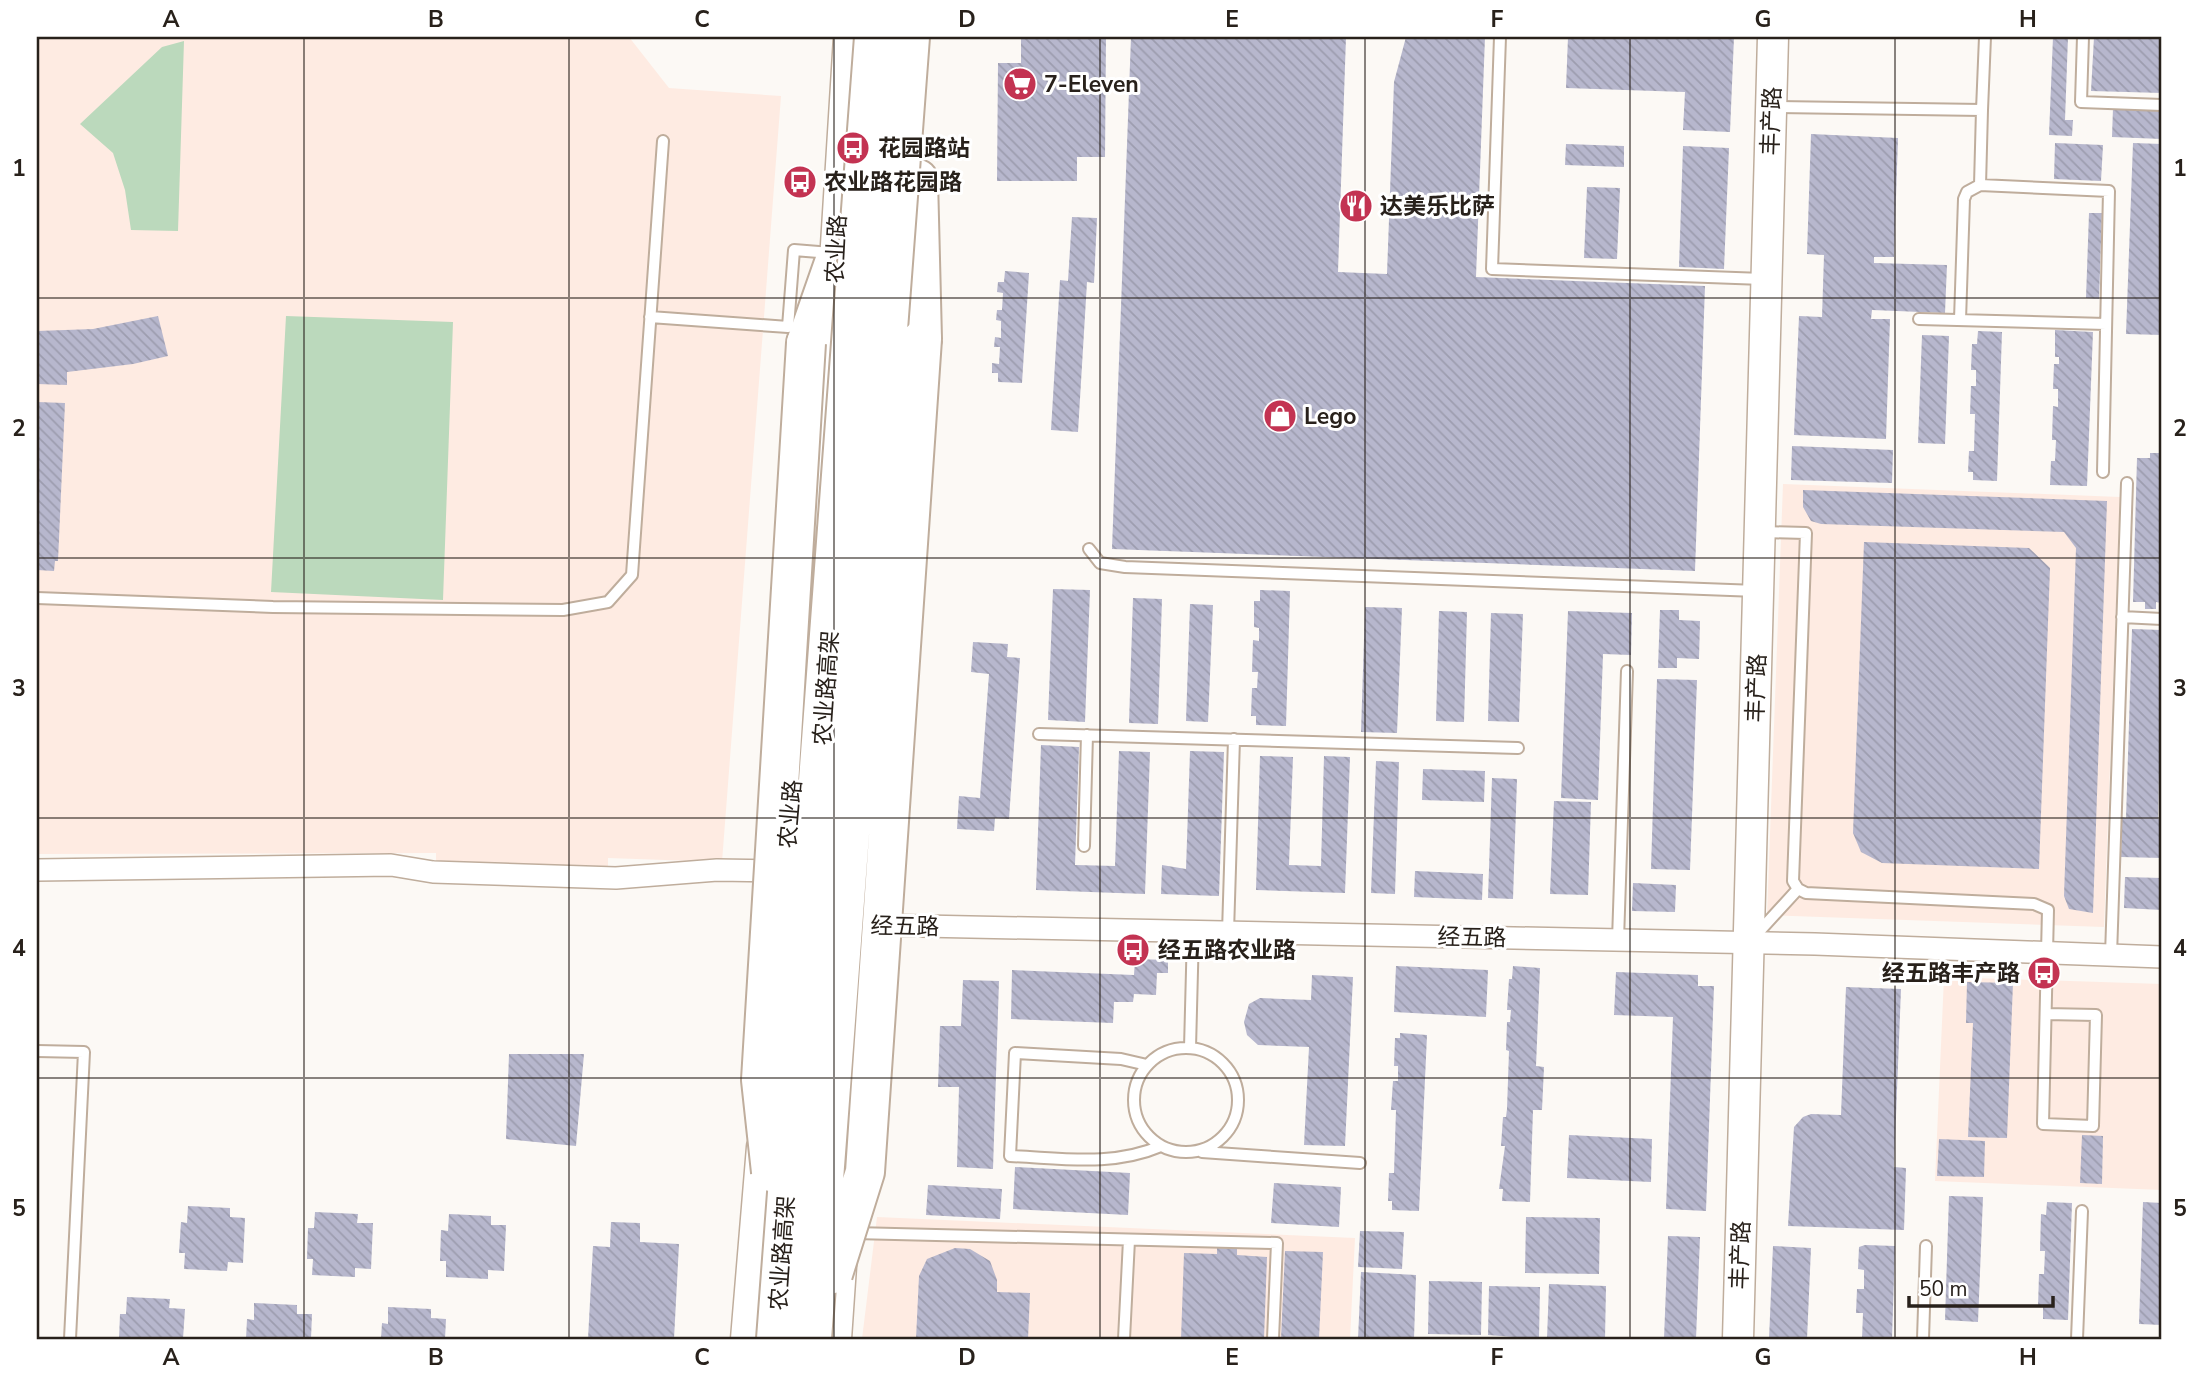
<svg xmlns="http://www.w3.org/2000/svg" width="2199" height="1376" font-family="'Nunito Sans','Noto Sans SC',sans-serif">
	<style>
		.commercial { fill: #feebe2 }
		.grass { fill: #bbd9bc }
		.building { fill: url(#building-back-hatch) }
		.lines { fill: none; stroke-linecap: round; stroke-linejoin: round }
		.lane-casing { stroke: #bfad9c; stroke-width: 14 }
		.street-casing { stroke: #bfad9c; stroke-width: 24 }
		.secondary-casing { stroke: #bfad9c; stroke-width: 33 }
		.highway-casing { stroke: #bfad9c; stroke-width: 42 }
		.lane { stroke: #fff; stroke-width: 10 }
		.street { stroke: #fff; stroke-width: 21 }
		.secondary { stroke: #fff; stroke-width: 30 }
		.highway { stroke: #fff; stroke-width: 38 }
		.highway-bridge-casing { stroke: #bfad9c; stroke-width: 42; stroke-linecap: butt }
		.highway-bridge { stroke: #fff; stroke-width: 38 }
		.grid { fill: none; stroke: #28211b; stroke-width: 2; stroke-opacity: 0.55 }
		.labels { text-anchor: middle; stroke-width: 6; stroke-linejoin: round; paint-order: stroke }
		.poi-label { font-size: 23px; font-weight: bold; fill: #28211b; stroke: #fff; text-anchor: start }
		.street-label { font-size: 23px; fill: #28211b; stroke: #fff }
		.neatline { fill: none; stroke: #28211b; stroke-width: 2.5 }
		.grid-label { font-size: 23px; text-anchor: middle; font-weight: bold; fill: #28211b }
	</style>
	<defs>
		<pattern id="building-back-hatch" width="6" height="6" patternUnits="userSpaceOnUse" patternTransform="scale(1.75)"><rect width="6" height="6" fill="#b7b7cd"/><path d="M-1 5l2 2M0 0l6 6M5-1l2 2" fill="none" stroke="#9d9daf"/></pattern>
	</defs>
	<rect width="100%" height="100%" fill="#fcf9f5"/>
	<!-- commercial -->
	<path class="commercial" d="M37,37H629L669,88L781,96L722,862L608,858V871L436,866V853L37,854Z
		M1783,484L2120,497L2104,927L1767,915Z
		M1944,977L2162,984V1190L1935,1181Z
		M877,1217L1355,1238L1350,1339H862Z"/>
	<!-- grass -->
	<path class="grass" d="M184,41L178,231L131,230L125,190L113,153L80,124L162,47Z
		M286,316L453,322L443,600L271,592Z"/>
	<!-- building -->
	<path class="building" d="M1021,37H1106L1105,157H1077V181H997L998,63H1021Z
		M1131,37H1346L1338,272L1387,274L1394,82L1406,37H1485L1476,277L1705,286L1695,571L1112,549Z
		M1568,37H1734L1730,132L1683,130L1685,92L1566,88Z
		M2053,37H2068L2065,120H2073L2072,136L2049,135Z
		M2094,37H2162V93L2091,91Z
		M2113,108L2162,110V139L2112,137Z
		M1811,134L1898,138L1894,257H1874V263L1947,265L1945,313L1872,310L1871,319H1890L1886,439L1794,435L1799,316L1822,317L1824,255L1807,254Z
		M2055,143L2103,145L2101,181L2054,179Z
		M2133,143L2162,144V335L2126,334Z
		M1566,144L1624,146V167L1565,165Z
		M1683,146L1729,148L1724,269L1679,267Z
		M1587,187L1620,188L1617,259L1584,258Z
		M2089,213H2102L2099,299L2086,298Z
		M1072,217L1097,218L1094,283L1087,282L1078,432L1051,430L1060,280L1068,281Z
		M1005,271L1029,273L1022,383L998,382V373H992V363L999,364L1000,347H994L995,337L1001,338V321L996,320L997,310H1002L1003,293L997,292L998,282H1004Z
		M158,316L168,356L133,364L67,372V385L37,384V331L93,329Z
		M2055,330L2093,332L2087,486L2050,485L2051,461H2055L2056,440H2052L2053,406L2058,407V389H2053L2054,364H2059V357H2055Z
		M1978,331L2002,332L1997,481L1973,480V472H1968L1969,451H1974L1975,414H1970L1971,386H1976V370H1971L1972,344H1977Z
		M1922,335L1949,336L1945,444L1918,443Z
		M37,402L65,403L58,561H55L54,571L37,570Z
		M1792,446L1893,450L1892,483L1791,480Z
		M2150,453H2161L2162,459L2161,603L2156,602V609H2145V602H2133L2137,458H2150Z
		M1803,490L2107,501L2093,913L2069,909L2064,896L2076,548L2064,532L1821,524L1811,521L1803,507Z
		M1864,542L2029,548L2050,568L2039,869L1882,863L1861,852L1853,833Z
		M1053,589L1090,590L1085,722L1048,720Z
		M1260,590L1290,591L1286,726L1256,725V716H1251L1252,688H1257L1258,672H1252L1253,640L1259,641V628L1254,627V601H1260Z
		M1133,598L1162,599L1158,724L1129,723Z
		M1190,604L1213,605L1208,722L1186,721Z
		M1365,607L1402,608L1397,733L1361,732Z
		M1660,610H1679V620L1700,621L1699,659L1677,658V668H1658Z
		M1439,611L1467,612L1464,722L1436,721Z
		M1568,611L1632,613L1631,655L1603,654L1598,800L1561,798Z
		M1491,613L1523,614L1519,722L1488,721Z
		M2132,629L2162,630L2158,819H2162V858L2121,857L2122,817L2126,818Z
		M973,642L1008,644L1007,657L1020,658L1009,819L995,818L994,831L957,829L959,796L980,798L989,674L971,672Z
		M1657,679L1697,680L1690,870L1651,869Z
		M1041,745L1079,747L1075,865L1115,866L1119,751L1150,752L1145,894L1036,890Z
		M1190,751L1224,752L1219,896L1161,894L1162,865L1186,869Z
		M1260,756L1293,757L1289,865L1321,866L1324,756L1350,757L1345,893L1256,890Z
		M1376,761L1399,762L1395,894L1371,893Z
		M1423,769L1485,771L1484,802L1422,800Z
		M1492,778L1517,779L1513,899L1488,898Z
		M1554,801L1591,802L1588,895L1550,894Z
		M1415,871L1483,874L1482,900L1414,897Z
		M2125,877L2162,878V910L2124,908Z
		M1633,883L1676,885L1675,912L1632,911Z
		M1135,959L1168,960V973H1157L1156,995L1134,994L1133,1002H1114L1113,1023L1011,1019L1012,970L1134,975Z
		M1396,966L1488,970L1486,1017L1394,1012Z
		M1513,966L1540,968L1536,1066L1544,1067L1542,1110H1533L1530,1202L1502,1201L1503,1189H1499L1505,1146H1501L1503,1117H1506L1507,1109L1509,1051L1506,1050L1507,1022H1510L1511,1010H1507L1509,979H1512Z
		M1616,972L1698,975V986H1714L1706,1211L1666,1209L1673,1017L1614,1015Z
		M1312,975L1353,977L1345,1146L1304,1145L1309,1047L1258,1045L1247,1035L1244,1022L1249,1004L1260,998L1311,1000Z
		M963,980L999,981L993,1169L957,1167L959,1087H938L940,1026H961Z
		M1967,982L2013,983L2007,1138L1968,1137L1973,1023H1966Z
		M1846,987L1901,989L1894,1167L1906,1168L1904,1230L1788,1226L1794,1127L1803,1117L1811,1114L1841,1115Z
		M1400,1033L1427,1035L1419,1211L1392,1210V1201H1388L1389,1173H1394L1396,1110H1391L1393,1081H1398V1066H1394L1395,1038H1400Z
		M509,1054H584L576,1146L506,1139Z
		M1569,1135L1652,1139L1651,1182L1567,1178Z
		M2082,1135L2103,1136L2102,1184L2080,1183Z
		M1939,1139L1985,1141L1984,1177L1937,1176Z
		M1015,1167L1130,1173L1128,1215L1013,1209Z
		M1274,1183L1341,1187L1339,1227L1271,1223Z
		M928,1185L1002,1189L1000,1219L926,1215Z
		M1949,1196L1983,1197L1978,1322L1945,1320Z
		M2047,1202L2072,1203L2068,1320L2043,1319V1307H2038L2039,1274H2044L2045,1251H2040L2041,1214L2046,1215Z
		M2143,1202L2162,1203V1325L2139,1324Z
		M188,1206L230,1208V1217L245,1218L243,1263L228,1262L227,1271L184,1269L185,1253H179L181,1222L187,1223Z
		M315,1212L358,1214L357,1223H373L371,1269L355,1268V1277L312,1275L313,1259H307L308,1228H314Z
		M449,1214L491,1216V1225H506L504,1271L488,1270V1279L446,1277V1261H440L441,1230L448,1231Z
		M1526,1217L1600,1218L1599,1274L1525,1273Z
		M611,1222L640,1223V1242L679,1244L674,1339H588L593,1246L610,1247Z
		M1360,1231L1404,1232L1402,1269L1358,1267Z
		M1668,1236L1700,1237L1696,1339H1664Z
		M1865,1245L1895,1246L1892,1339H1862L1863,1313H1856L1857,1289H1864V1270L1858,1269L1859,1247Z
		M1773,1246L1811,1248L1807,1339H1769Z
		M955,1248L970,1249L990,1261L997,1280V1292L1030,1293L1028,1339H916L919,1276L927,1259Z
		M1217,1248L1237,1249V1255L1267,1257L1264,1339H1181L1184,1253L1217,1254Z
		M1285,1251L1323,1252L1319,1339H1281Z
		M1361,1272L1416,1275L1414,1339H1358Z
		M1429,1281L1482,1282L1481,1335L1428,1334Z
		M1549,1284L1606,1286L1605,1339H1547Z
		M1489,1286L1540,1287L1539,1339L1488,1335Z
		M127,1297L170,1299L169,1308L185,1309L183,1339H119L120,1314H126Z
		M254,1303L297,1305V1314H312L311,1339H246L247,1319L254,1320Z
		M388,1307L431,1309V1318L446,1319L445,1339H381L382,1323L388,1324Z"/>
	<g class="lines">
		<defs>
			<path id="lane" d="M1500,37L1492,269L1763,279
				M2083,37L2081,102L2162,105
				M1774,107L1982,110L1985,37
				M1982,110L1980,185L2109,191L2103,472
				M650,317L788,327L794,250L831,253
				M1919,319L2106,324
				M1960,320L1964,199L1967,192L1980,185
				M1762,532L1806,533L1793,881L1798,889L1806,893L2034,904L2048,910L2043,1124L2093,1126L2096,1015L2046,1014
				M1089,549L1100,563L1125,567L1757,591
				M37,598L273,607L563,610L608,602L632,575L663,141
				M2122,617L2162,619
				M1039,734L1518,748
				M1084,846L1087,735
				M1228,932L1234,739
				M1755,936L1798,889
				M1618,940L1627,671
				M2111,955L2127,483
				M1134 1100a52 52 0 1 1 104 0a52 52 0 1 1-104 0Z
				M1190,1048L1193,932
				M37,1051L84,1052L70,1339
				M1147,1065L1121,1059L1015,1053L1010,1156C1062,1158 1112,1167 1161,1146
				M1202,1152L1360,1163
				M854,1233L1277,1243L1273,1339
				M1124,1339L1129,1240
				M1923,1339L1926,1246
				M2077,1339L2082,1211"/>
			<path id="street" d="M37,870L391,865L433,872L616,878L717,870L774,871
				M874,925L1815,944L2162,957"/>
			<path id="secondary" d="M809,591L830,341L849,37
				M746,1339L762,1147
				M836,1339L842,1252
				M1738,1339L1773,37"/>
			<path id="highway" d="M918,179L922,339
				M806,343L835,260"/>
		</defs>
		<!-- lane casing -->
		<use href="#lane" class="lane-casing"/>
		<!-- street casing -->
		<use href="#street" class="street-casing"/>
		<!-- secondary casing -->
		<use href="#secondary" class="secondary-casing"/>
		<!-- highway casing -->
		<use href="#highway" class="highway-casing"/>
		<!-- lane -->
		<use href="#lane" class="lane"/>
		<!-- street -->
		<use href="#street" class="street"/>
		<!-- secondary -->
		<use href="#secondary" class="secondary"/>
		<!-- highway -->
		<use href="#highway" class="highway"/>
		<defs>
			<path id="highway-bridge" d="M771,1172L761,1080L806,343
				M833,1274L865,1172L922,339
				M776,1339L874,37
				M812,1339L910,37"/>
		</defs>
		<!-- highway-bridge casing -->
		<use href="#highway-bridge" class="highway-bridge-casing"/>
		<!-- highway-bridge -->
		<use href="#highway-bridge" class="highway-bridge"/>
	</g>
	<!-- grid -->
	<path class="grid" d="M304,37V1339M569,37V1339M834,37V1339M1100,37V1339M1365,37V1339M1630,37V1339M1895,37V1339M37,298H2162M37,558H2162M37,818H2162M37,1078H2162"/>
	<!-- icons -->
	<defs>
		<symbol id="supermarket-disc" viewBox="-11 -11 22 22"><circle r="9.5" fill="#c33352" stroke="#fff"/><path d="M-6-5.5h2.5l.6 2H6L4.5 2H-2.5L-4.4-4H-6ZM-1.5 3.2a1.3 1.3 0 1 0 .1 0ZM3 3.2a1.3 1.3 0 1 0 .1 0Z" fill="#fff"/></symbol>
		<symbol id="bus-disc" viewBox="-11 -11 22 22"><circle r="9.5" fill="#c33352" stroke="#fff"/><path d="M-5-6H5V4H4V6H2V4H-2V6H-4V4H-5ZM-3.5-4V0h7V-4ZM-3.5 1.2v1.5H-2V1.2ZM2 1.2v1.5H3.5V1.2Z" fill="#fff"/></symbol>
		<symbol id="restaurant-disc" viewBox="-11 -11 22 22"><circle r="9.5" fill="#c33352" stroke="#fff"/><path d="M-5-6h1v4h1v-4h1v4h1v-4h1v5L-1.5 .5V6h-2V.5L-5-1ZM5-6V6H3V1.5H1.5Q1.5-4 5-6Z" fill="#fff"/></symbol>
		<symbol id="shop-disc" viewBox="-11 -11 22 22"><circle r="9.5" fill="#c33352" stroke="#fff"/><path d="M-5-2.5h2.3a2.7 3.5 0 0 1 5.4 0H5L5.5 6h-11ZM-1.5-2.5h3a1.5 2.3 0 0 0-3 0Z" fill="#fff"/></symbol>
	</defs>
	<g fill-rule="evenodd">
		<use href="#supermarket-disc" x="1001" y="65" width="38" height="38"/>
		<use href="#bus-disc" x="834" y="129" width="38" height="38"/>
		<use href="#bus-disc" x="781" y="163" width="38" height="38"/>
		<use href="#restaurant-disc" x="1337" y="187" width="38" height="38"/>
		<use href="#shop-disc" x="1261" y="397" width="38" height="38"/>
		<use href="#bus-disc" x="1114" y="931" width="38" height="38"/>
		<use href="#bus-disc" x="2025" y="954" width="38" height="38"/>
	</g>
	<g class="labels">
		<!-- poi labels -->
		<g class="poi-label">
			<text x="1044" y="92">7-Eleven</text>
			<text x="878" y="156">花园路站</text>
			<text x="824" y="190">农业路花园路</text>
			<text x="1380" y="214">达美乐比萨</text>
			<text x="1304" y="424">Lego</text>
			<text x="1158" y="958">经五路农业路</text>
			<text x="2020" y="981" text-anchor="end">经五路丰产路</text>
		</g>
		<!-- street labels -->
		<g class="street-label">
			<text transform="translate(1771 121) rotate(-88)" y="8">丰产路</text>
			<text transform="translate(836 249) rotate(-87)" y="8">农业路</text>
			<text transform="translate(826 688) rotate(-86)" y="8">农业路高架</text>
			<text transform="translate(1756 688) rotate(-88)" y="8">丰产路</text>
			<text transform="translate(790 814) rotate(-85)" y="8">农业路</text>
			<text transform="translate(905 926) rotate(1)" y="8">经五路</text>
			<text transform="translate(1472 937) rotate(1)" y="8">经五路</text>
			<text transform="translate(782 1253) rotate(-86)" y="8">农业路高架</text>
			<text transform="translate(1740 1255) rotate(-88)" y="8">丰产路</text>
		</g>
	</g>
	<!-- border -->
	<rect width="2199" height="1376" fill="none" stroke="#ffffff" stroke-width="77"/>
	<!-- scale -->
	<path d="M1909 1296v10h144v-10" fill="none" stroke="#28211b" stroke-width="3.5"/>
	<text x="1919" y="1296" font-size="21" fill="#28211b" stroke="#ffffff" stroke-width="5" paint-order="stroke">50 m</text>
	<rect x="38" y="38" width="2122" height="1300" class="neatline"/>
	<g class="grid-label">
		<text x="171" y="27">A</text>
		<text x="436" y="27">B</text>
		<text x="702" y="27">C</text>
		<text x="967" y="27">D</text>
		<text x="1232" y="27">E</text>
		<text x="1497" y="27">F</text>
		<text x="1763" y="27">G</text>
		<text x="2028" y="27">H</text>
		<text x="19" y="176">1</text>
		<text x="2180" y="176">1</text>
		<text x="19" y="436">2</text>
		<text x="2180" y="436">2</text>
		<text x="19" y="696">3</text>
		<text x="2180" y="696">3</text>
		<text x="19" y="956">4</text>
		<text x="2180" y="956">4</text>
		<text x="19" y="1216">5</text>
		<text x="2180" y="1216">5</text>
		<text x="171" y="1365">A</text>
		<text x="436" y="1365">B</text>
		<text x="702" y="1365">C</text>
		<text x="967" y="1365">D</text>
		<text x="1232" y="1365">E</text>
		<text x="1497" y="1365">F</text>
		<text x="1763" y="1365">G</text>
		<text x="2028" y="1365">H</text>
	</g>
</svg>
